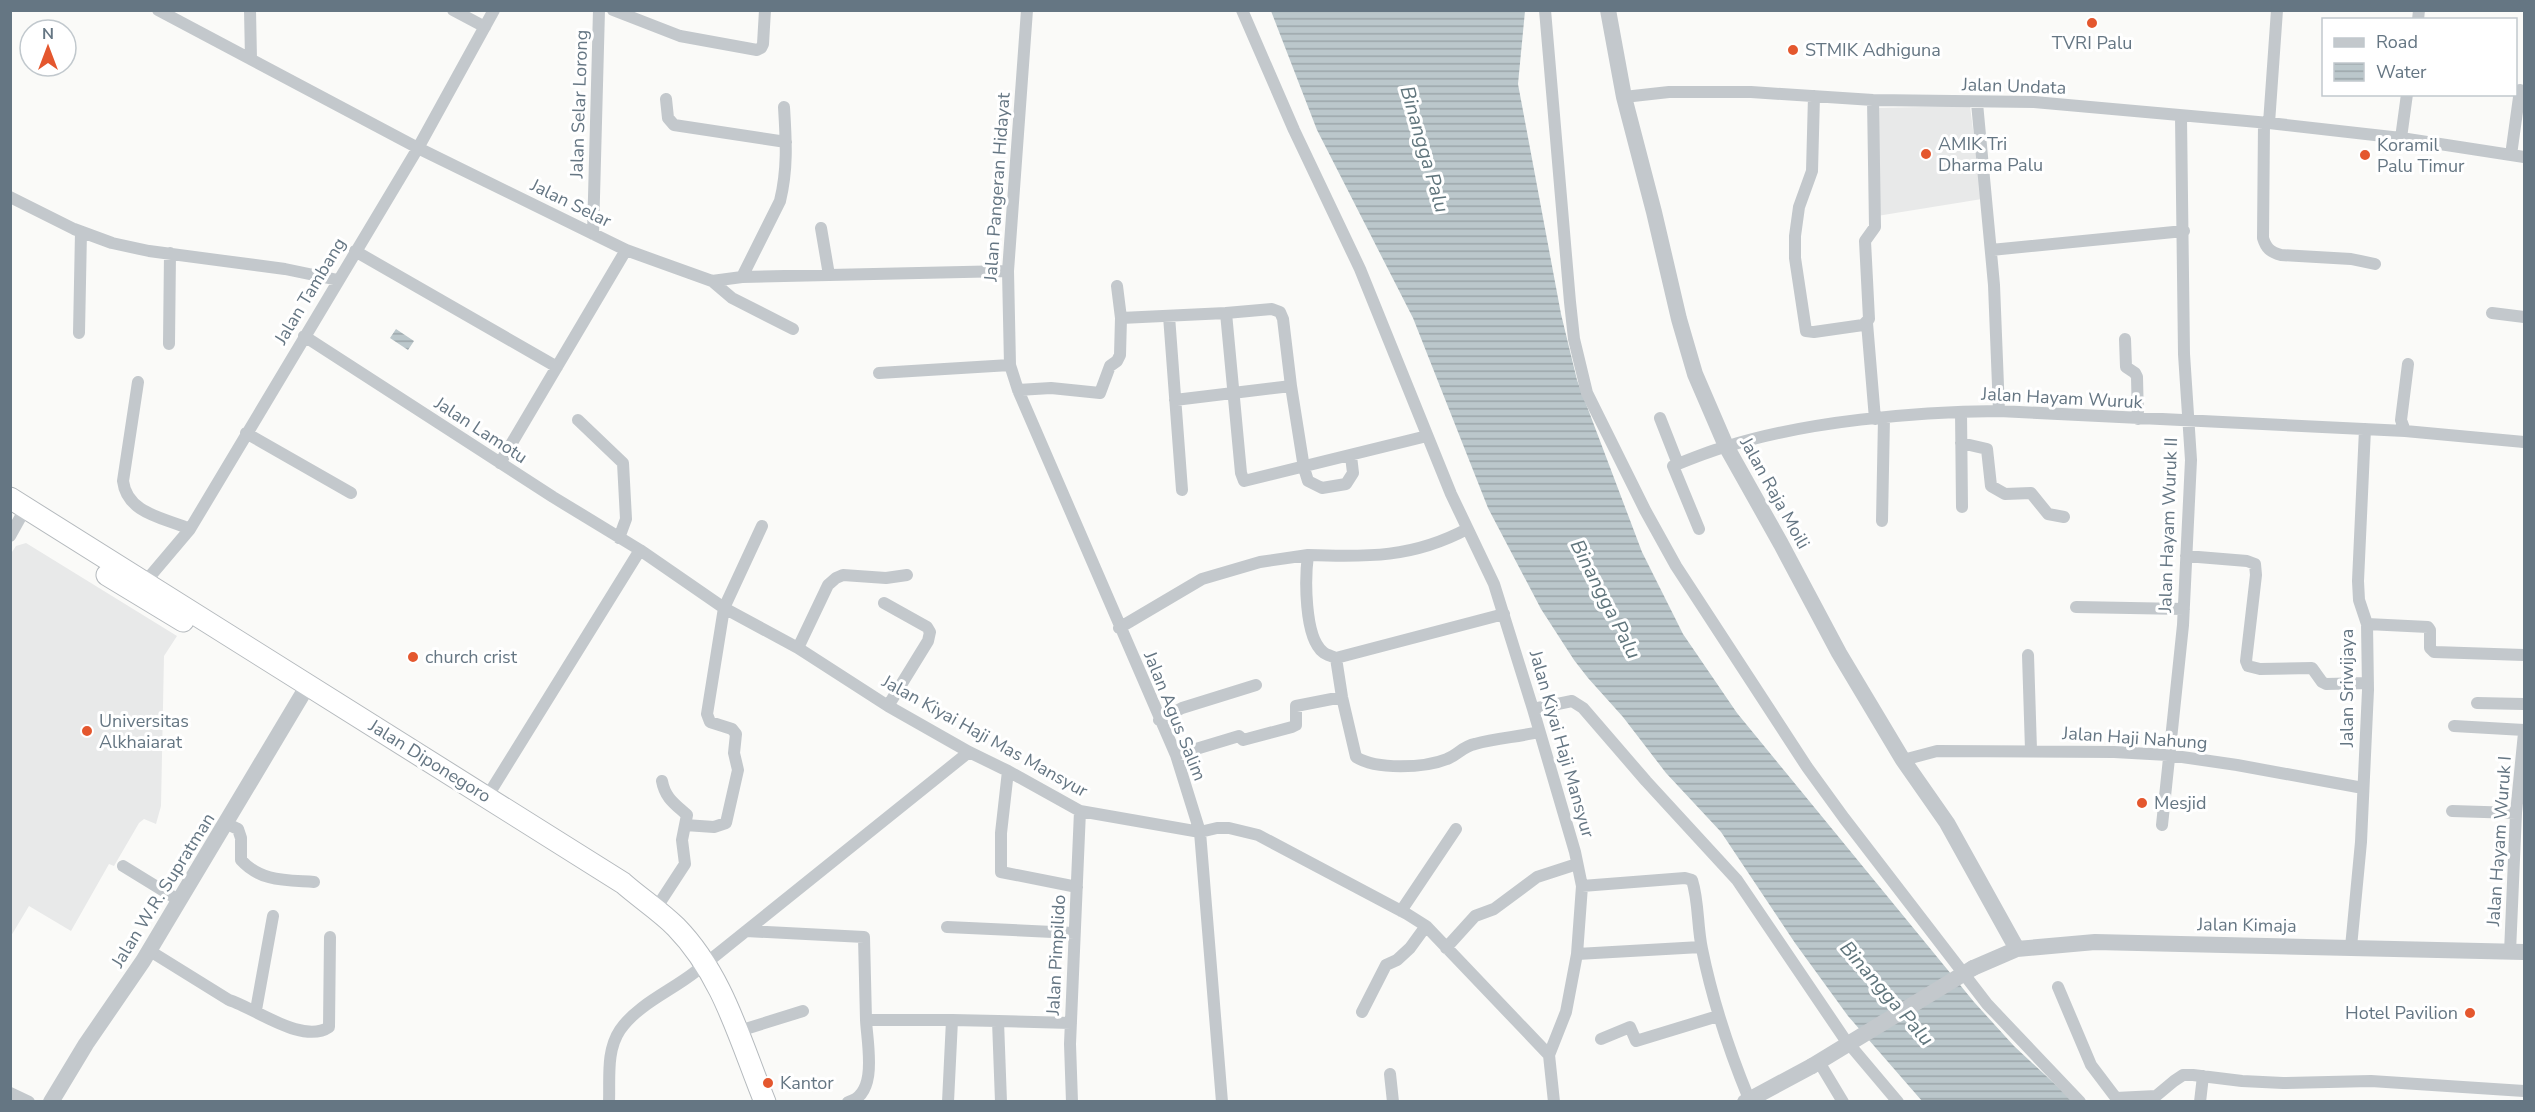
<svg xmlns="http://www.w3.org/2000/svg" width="2535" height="1112" font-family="'Nunito Sans',sans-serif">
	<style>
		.built { fill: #e8e9e9 }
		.water { fill: url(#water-rules) }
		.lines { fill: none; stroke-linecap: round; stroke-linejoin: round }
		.trunk-casing { stroke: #b4b9bd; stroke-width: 23 }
		.minor { stroke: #c3c8cc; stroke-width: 12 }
		.tertiary { stroke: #c3c8cc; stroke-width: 16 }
		.trunk { stroke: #fff; stroke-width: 21 }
		.tertiary-bridge { stroke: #c3c8cc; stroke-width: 16 }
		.poi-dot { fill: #e4572e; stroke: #fff; stroke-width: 2 }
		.labels { text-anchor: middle; stroke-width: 6; stroke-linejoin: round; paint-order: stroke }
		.poi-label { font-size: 18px; fill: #657683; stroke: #fff; text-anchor: start }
		.street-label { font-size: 18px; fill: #657683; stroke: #fff }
		.water-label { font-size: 20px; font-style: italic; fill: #60757c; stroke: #fff }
	</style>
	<defs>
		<pattern id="water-rules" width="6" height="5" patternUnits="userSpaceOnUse" patternTransform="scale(1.5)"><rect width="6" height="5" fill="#bbc7cb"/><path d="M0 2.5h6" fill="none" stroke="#9ca6aa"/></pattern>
	</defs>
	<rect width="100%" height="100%" fill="#fafaf8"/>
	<!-- built -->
	<path class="built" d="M1970,106L1982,199L1877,216L1875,108Z
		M26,543L177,636L164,656L161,806L156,824L144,819L139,823L114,866L109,864L71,931L29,906L11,936L10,555L16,546Z"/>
	<!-- water -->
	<path class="water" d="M1271,11H1525L1518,84L1561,314L1577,380L1642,552L1683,634L1737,713L1974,1002L2014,1046L2073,1101H1922L1848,1016L1795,943L1721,832L1666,773L1623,717L1588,678L1574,660L1541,609L1488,508L1413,318L1317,130Z
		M396,329L414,341L408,350L390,338Z"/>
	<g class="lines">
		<defs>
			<path id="trunk" d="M10,498L623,883C640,898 660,911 676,927C723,975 740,1041 765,1102
				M107,575L183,621"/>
		</defs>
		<!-- trunk casing -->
		<use href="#trunk" class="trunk-casing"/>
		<!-- minor -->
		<path class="minor" d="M158,10L418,148L626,250L712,281L742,277L1008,271
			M250,10L251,59
			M453,10L485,27
			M613,10L680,36L757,50L761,48L763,44L765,10
			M1027,10L1008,271L1010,365L1018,390L1176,755L1200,832L1222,1102
			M1242,10L1294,130L1360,269L1451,494L1494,584L1533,709L1575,852L1582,886L1577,954L1566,1012L1549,1055
			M1545,10L1570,302L1574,339L1587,393L1645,510L1676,566L1807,767L1844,818L1987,1004L2080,1102
			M2418,20L2419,10
			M1814,96L1812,171L1799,207L1795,236V258L1806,331L1814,332L1863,325L1869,319L1865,241L1875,227L1873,100
			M1624,97L1669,92H1751L1873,100L2034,102L2269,123L2401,138L2524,157
			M666,99L668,118L674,125L786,142
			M1977,103L1994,285L1999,411
			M2264,123L2263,238C2266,248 2270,252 2281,255L2351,259L2375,264
			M2269,123L2277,10
			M2401,138L2407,94
			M2511,155L2520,90
			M10,197L74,229L112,243L149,251L285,269L338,280
			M821,228L829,275
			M593,234L599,10
			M1991,250L2184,231
			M355,251L557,367
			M742,277L780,201C788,168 786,140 784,107
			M712,281L732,298L793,329
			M2492,313L2524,317
			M1169,316L1182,490
			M1121,318L1226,313L1241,473L1244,481L1427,436
			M1867,323L1875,419
			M79,333L81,232
			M304,336L553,497L640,550L724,608L798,648L888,706L969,752L1008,771L1080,811L1200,832L1217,828H1229L1258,835L1407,914L1426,926L1549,1055L1554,1102
			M2125,339L2126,367L2135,373L2137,377L2138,419
			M169,344L170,253
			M879,373L1010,365
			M138,382L123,481C127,514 165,518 190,529
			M1291,386L1304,468L1308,481L1322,488L1346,484L1353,473L1351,456
			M1018,390L1051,388L1100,393L1110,366L1117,361L1120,355L1121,318L1117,286
			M1175,400L1291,386L1283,319L1280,312L1272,309L1226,313
			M1961,412L1962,507
			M1660,418L1678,464
			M578,420L623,463L626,519L619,538
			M2405,431L2401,420L2408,364
			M246,433L351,493
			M1961,443L1987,449L1991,486L2005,494L2031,493L2048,514L2064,517
			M500,463L626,250
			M1882,521L1884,418
			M1699,529L1673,466C1690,459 1707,452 1725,447C1807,421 1913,412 1999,411L2405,431L2524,442
			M10,536L20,518
			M1308,555C1367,557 1413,558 1467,529
			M2186,556L2247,561L2255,564L2256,575L2246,661L2248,666L2260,669L2312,668L2322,682L2326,684L2368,683
			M146,581L190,529L418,148L494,10
			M884,603L927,627L930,632L928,641L888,706
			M2076,607L2184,609
			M2367,624L2428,627L2430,630V648L2434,652L2524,655
			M1119,628L1202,579L1260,562L1308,555C1305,577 1304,637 1323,652C1326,655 1332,656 1336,658L1342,697L1356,757C1376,770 1425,768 1447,759C1458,755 1463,746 1475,744C1496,738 1518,737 1539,732
			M798,648L828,585L836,578L843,575L886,578L907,575
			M2028,655L2031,750
			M1336,658L1504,614
			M2477,703L2524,704
			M1533,709L1572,701L1583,708L1646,781L1737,880L1844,1038L1898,1102
			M1159,720L1182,708L1256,685
			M2454,726L2524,730
			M1176,755L1239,736L1243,740L1292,727L1296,725V706L1342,697
			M1903,760L1937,751L2114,752L2168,755L2237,765L2363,788
			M1008,771L1001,833V872L1077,887
			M662,781C665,798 675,804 687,815L685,825
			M487,797L640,550
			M2452,811L2516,813
			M227,824L238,829L241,838V860C261,882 286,880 314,882
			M2162,825L2183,625L2191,460L2184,354L2181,117
			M123,866L180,901
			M1582,886L1685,878L1692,880C1699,902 1697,926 1702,949C1713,1003 1728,1048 1749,1099
			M655,910L685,864L682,840L685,825L714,827L726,823L738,770L734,753L736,734L732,729L710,722L707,714L724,608L762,526
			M1401,911L1456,829
			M947,927L1074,933
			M746,931L864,937L866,1020
			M2351,947L2361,842L2368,690L2367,624L2359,600L2358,581L2365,429
			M1446,948L1475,916L1494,909L1537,877L1577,864
			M150,951L229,1000C255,1008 303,1045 329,1027L330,937
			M2510,952L2516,813L2524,733
			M1577,954L1701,947
			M2058,987L2091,1065L2116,1098L2156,1096L2174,1081L2183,1075H2193L2242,1081L2283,1083L2371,1081L2524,1091
			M256,1010L273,916
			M1362,1012L1386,965L1397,960L1410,948L1426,926
			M952,1020L998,1021
			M739,1031L803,1011
			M1601,1039L1630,1027L1636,1041L1718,1016
			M1819,1062L1843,1102
			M1390,1074L1393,1102
			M10,1093L29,1102
			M609,1102C610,1078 606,1051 620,1030C638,1004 671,991 695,972C787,898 878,825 969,752
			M848,1102C879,1095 867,1043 866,1020H952L948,1102
			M1001,1102L998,1021L1071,1023
			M1072,1102L1070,1044L1080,811
			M2200,1102L2203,1076"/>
		<!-- tertiary -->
		<path class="tertiary" d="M1608,10L1624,97L1654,212L1679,319L1695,374L1726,446L1781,544L1839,653L1903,760L1947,823L2017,949
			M1973,968L2017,949L2095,942L2524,952
			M51,1102L86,1044L143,961L302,695
			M1745,1102L1812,1066"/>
		<!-- trunk -->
		<use href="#trunk" class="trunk"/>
		<!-- tertiary-bridge -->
		<path class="tertiary-bridge" d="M1812,1066L1973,968"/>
	</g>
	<!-- markers -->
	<g class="poi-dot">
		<circle cx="2092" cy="23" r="6"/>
		<circle cx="1793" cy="50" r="6"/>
		<circle cx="1926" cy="154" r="6"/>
		<circle cx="2365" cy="155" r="6"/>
		<circle cx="413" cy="657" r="6"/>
		<circle cx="87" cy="731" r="6"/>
		<circle cx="2142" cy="803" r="6"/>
		<circle cx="2470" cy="1013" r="6"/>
		<circle cx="768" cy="1083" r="6"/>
	</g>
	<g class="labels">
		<!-- poi labels -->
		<g class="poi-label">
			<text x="2092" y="49" text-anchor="middle">TVRI Palu</text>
			<text x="1805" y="56">STMIK Adhiguna</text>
			<text x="1938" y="150">AMIK Tri<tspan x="1938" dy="21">Dharma Palu</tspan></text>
			<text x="2377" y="151">Koramil<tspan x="2377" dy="21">Palu Timur</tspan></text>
			<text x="425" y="663">church crist</text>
			<text x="99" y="727">Universitas<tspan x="99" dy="21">Alkhaiarat</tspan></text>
			<text x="2154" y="809">Mesjid</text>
			<text x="2458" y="1019" text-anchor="end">Hotel Pavilion</text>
			<text x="780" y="1089">Kantor</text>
		</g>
		<!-- street labels -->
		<g class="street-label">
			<text transform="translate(2014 86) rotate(2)" y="6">Jalan Undata</text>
			<text transform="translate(579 104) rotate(-88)" y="6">Jalan Selar Lorong</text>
			<text transform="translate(997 187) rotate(-86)" y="6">Jalan Pangeran Hidayat</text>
			<text transform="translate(571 203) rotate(26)" y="6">Jalan Selar</text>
			<text transform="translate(310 291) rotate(-59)" y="6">Jalan Tambang</text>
			<text transform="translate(2062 398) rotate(3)" y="6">Jalan Hayam Wuruk</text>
			<text transform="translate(481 430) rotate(33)" y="6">Jalan Lamotu</text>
			<text transform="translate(1775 493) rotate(61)" y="6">Jalan Raja Moili</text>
			<text transform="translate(2168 525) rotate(-88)" y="6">Jalan Hayam Wuruk II</text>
			<text transform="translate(2347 688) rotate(-90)" y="6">Jalan Sriwijaya</text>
			<text transform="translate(1175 716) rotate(68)" y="6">Jalan Agus Salim</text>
			<text transform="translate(985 736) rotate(29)" y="6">Jalan Kiyai Haji Mas Mansyur</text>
			<text transform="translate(2135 738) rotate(4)" y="6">Jalan Haji Nahung</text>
			<text transform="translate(1562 744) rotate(74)" y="6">Jalan Kiyai Haji Mansyur</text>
			<text transform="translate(430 761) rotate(32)" y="6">Jalan Diponegoro</text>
			<text transform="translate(2499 841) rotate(-86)" y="6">Jalan Hayam Wuruk I</text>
			<text transform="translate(163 890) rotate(-58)" y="6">Jalan W.R. Supratman</text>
			<text transform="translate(2247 925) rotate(1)" y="6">Jalan Kimaja</text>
			<text transform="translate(1056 955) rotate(-87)" y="6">Jalan Pimpilido</text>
		</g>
		<!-- water labels -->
		<g class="water-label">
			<text transform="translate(1425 149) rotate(74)" y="7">Binangga Palu</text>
			<text transform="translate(1606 599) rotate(63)" y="7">Binangga Palu</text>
			<text transform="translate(1887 993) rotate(49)" y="7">Binangga Palu</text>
		</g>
	</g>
	<!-- border -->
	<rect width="2535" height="1112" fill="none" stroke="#657683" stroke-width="24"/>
	<!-- legend -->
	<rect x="2322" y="18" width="195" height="78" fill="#ffffff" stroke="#c1c8cd" stroke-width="1.5"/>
	<rect x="2334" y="38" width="30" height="9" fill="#c3c8cc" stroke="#c1c8cd" stroke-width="1.5"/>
	<text x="2376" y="48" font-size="18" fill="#657683">Road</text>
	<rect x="2334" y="63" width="30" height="18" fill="url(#water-rules)" stroke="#c1c8cd" stroke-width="1.5"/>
	<text x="2376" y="78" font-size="18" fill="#657683">Water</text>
	<!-- north arrow -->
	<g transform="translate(48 48)"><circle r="28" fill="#ffffff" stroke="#c1c8cd" stroke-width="1.5"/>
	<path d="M0-4.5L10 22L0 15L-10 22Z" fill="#e4572e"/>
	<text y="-9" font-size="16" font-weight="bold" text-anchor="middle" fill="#657683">N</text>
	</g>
</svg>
